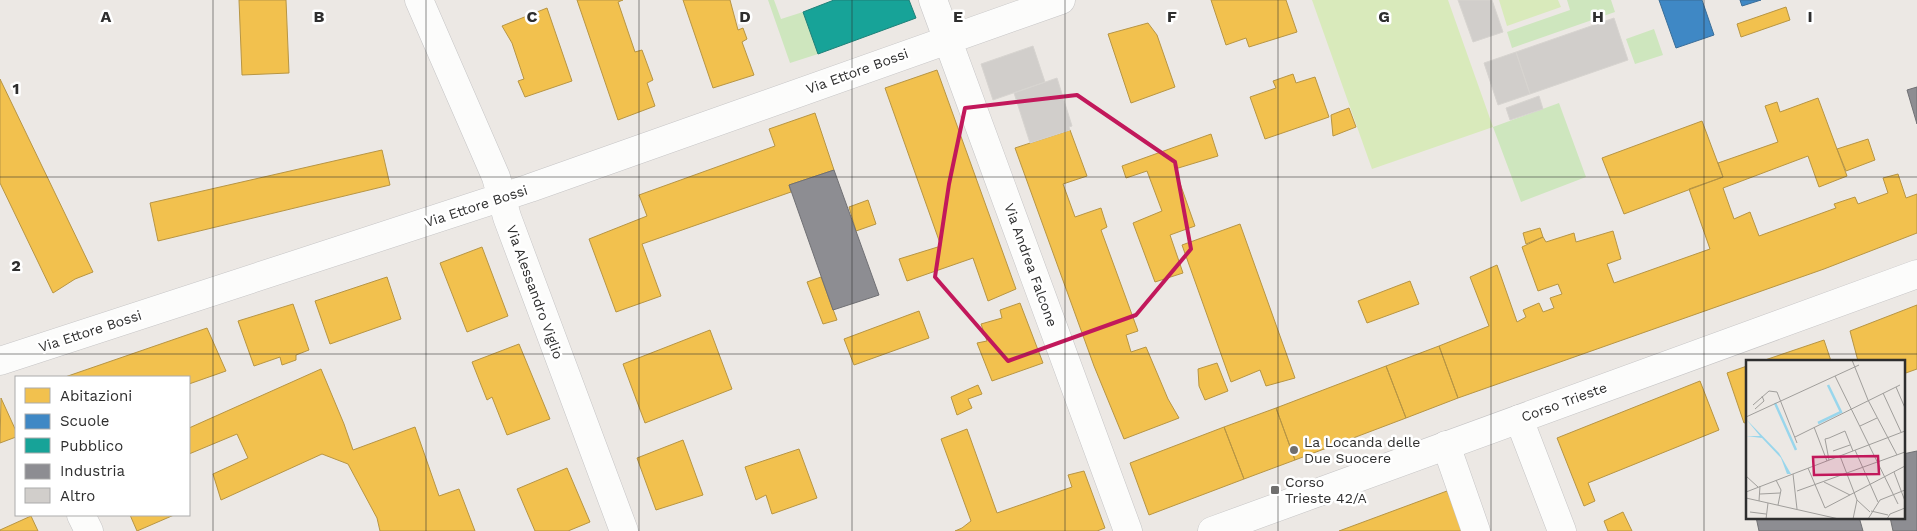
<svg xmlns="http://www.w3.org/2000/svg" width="1917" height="531" font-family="'Work Sans',sans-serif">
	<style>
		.green { fill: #cee6be }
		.pitch { fill: #d9eabb }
		.homes { fill: #f2c14e; stroke: #b79544 }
		.schools { fill: #3f88c5; stroke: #3a6d98 }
		.public { fill: #17a398; stroke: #1e8078 }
		.industry { fill: #8d8d92; stroke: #707074 }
		.building { fill: #d1cecb; stroke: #d7d4d0 }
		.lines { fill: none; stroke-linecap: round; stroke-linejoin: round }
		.minor-casing { stroke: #c5c4c5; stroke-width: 29 }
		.secondary-casing { stroke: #c5c4c5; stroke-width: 29 }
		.minor { stroke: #fcfcfb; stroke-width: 28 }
		.secondary { stroke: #fcfcfb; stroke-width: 28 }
		.marked { fill: none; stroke: #c2185b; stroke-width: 4; stroke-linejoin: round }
		.grid { fill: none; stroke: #2e2e2e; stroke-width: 1; stroke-opacity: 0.55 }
		.poi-dot { fill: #706f6e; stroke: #fff; stroke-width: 2 }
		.labels { text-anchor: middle; stroke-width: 5; stroke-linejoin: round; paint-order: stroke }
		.street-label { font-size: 14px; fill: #2e2e2e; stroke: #fff }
		.poi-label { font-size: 14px; fill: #2e2e2e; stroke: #fff; text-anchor: start }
		.inset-river { fill: none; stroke: #99d6ec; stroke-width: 2.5 }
		.inset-road { fill: none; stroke: #a09e9b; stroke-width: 1 }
		.view { fill: #c2185b; fill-opacity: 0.15; stroke: #c2185b; stroke-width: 2.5 }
		.inset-edge { fill: none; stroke: #2e2e2e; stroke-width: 2.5 }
		.grid-label { font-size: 16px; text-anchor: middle; font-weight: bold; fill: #2e2e2e; stroke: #fff; stroke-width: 5; stroke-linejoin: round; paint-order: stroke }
	</style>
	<rect width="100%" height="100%" fill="#ece8e4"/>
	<!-- green -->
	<path class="green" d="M768,0H774L781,19L803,12L818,54L790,63Z
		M1567,0H1611L1615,12L1512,48L1507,32L1570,10Z
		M1654,29L1663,55L1635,64L1626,39Z
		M1559,103L1586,177L1521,202L1493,127Z"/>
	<!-- pitch -->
	<path class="pitch" d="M1312,0H1448L1493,127L1372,169Z
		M1499,0H1558L1561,7L1507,26Z"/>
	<!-- homes -->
	<path class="homes" d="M239,0H286L289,73L242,75Z
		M577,0H623L618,2L635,52L642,50L653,80L647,83L655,106L618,120Z
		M683,0H730L738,30L743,28L747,39L742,42L754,75L713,88Z
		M1211,0H1286L1297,32L1249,47L1246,38L1226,45Z
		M1786,7L1790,20L1741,37L1737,24Z
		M547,8L572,81L525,97L518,81L524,79L512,43L502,26Z
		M1148,23L1157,35L1175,87L1131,103L1108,34Z
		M937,70L1016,289L988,301L973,258L907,281L899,259L941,246L885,88Z
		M1293,74L1296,83L1315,77L1329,117L1265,139L1250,97L1276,88L1273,81Z
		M0,79L93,272L75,279L53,293L0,183Z
		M1818,98L1847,176L1819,187L1808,156L1723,188L1734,219L1750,212L1759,236L1836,208L1834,204L1855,197L1858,204L1888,193L1883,178L1898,174L1906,198L1917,194V233L1824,269L1458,398L1439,346L1489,326L1470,277L1497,265L1517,322L1526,317L1523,310L1539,303L1543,312L1554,308L1550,298L1562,294L1558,284L1538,291L1522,247L1543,237L1546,242L1574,233L1576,242L1613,231L1621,259L1607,264L1614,283L1710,249L1689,189L1723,177L1718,163L1778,142L1765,106L1777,102L1780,112Z
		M1349,108L1356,127L1333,136L1331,115Z
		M815,113L834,170L789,185L791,192L642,244L661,296L616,312L589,239L647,216L639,195L775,146L769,129Z
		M1702,121L1723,177L1624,214L1602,158Z
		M1070,130L1087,176L1063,184L1075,217L1101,208L1107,227L1101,230L1138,331L1126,335L1131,352L1146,347L1168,399L1179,418L1124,439L1094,366L1015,148Z
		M1211,134L1218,156L1175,169L1195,226L1170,235L1183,273L1155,282L1133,223L1162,211L1147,171L1126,178L1122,166Z
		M1868,139L1875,160L1846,171L1837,149Z
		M382,150L390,185L158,241L150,203Z
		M868,200L876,224L856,231L849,207Z
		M1240,224L1295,378L1266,386L1260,370L1231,382L1182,245Z
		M1540,228L1543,237L1526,244L1523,233Z
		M482,247L508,316L467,332L440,263Z
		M387,277L401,319L330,344L315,301Z
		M821,277L837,320L823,324L807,282Z
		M1410,281L1419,304L1367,323L1358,301Z
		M1020,303L1043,363L992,381L977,343L987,341L981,324L1002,318L1000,310Z
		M293,304L309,350L296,355V360L282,365L280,357L254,366L238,321Z
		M1917,305V369L1903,374V361H1858L1850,331Z
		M919,311L929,338L854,365L844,339Z
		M207,328L226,371L189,384V377H65Z
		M710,330L732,389L645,423L623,364Z
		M1824,340L1831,361H1762Z
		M519,344L550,419L507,435L492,397L487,400L472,362Z
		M1439,346L1458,398L1406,418L1386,366Z
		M1217,363L1228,391L1205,400L1199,386L1198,369Z
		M1386,366L1406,418L1295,460L1276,408Z
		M1747,366V422L1744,423L1727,373Z
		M321,369L344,424L353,450L415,427L439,496L459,489L475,531H380L377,518L348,464L322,454L221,500L213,474L248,458L237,434L189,454V428Z
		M1700,381L1719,430L1588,483L1595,501L1584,506L1557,438Z
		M978,385L982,394L968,399L972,408L957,415L951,397Z
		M1,398L16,431V437L0,443Z
		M1276,408L1295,460L1244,479L1224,427Z
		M1224,427L1244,479L1149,515L1130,463Z
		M967,429L997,513L1072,487L1068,475L1084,471L1105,528L1097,531H955L962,528L971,521L941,439Z
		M683,440L703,495L656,510L637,458Z
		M799,449L817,498L772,514L766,495L756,500L745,467Z
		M567,468L590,522L568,531H535L517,489Z
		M1447,491L1463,531H1339Z
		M1623,512L1632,531H1608L1604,521Z
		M130,515H174L137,531Z
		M31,516L38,531H0V530Z"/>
	<!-- schools -->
	<path class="schools" d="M1659,0H1702L1714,35L1676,48Z
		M1740,0H1761L1742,6Z"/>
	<!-- public -->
	<path class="public" d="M834,0H909L916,18L818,54L803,12Z"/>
	<!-- industry -->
	<path class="industry" d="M1917,87V124L1907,90Z
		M834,170L879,295L833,310L789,185Z
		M1917,451V531H1893L1890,517H1903V454Z
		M1756,517H1859L1863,531H1759Z"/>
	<!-- building -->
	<path class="building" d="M1458,0H1492L1503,32L1473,42Z
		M1614,18L1628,60L1530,94L1516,52Z
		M1033,46L1045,82L993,100L981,64Z
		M1516,52L1530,94L1498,105L1484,63Z
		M1057,78L1072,126L1069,127L1070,130L1030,143L1014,93Z
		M1539,96L1543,109L1510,120L1506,108Z"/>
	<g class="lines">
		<defs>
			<path id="minor" d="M419,0L496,177L507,217L624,531
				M933,0L1128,531
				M0,361L530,188L1061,0
				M1519,419L1562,531
				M1446,445L1476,531
				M81,515L89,531"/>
			<path id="secondary" d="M1212,531L1917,274"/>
		</defs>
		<!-- minor casing -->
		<use href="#minor" class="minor-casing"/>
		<!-- secondary casing -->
		<use href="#secondary" class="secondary-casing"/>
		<!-- minor -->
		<use href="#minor" class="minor"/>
		<!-- secondary -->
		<use href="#secondary" class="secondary"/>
	</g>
	<!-- marked area -->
	<path class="marked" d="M1077,95L1175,162L1191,249L1136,315L1008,361L935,277L949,184L965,108Z"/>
	<!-- grid -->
	<path class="grid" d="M213,0V531M426,0V531M639,0V531M852,0V531M1065,0V531M1278,0V531M1491,0V531M1704,0V531M0,177H1917M0,354H1917"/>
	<!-- markers -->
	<g class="poi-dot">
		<circle cx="1294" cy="450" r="5"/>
		<rect x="1270" y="485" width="10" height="10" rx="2.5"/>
	</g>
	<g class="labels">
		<!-- street labels -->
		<g class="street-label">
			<text transform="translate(857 71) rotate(-20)" y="5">Via Ettore Bossi</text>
			<text transform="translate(476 206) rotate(-18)" y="5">Via Ettore Bossi</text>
			<text transform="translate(1031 265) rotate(70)" y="5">Via Andrea Falcone</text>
			<text transform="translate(535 292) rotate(70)" y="5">Via Alessandro Viglio</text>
			<text transform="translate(90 331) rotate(-18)" y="5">Via Ettore Bossi</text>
			<text transform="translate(1564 402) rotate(-20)" y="5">Corso Trieste</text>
		</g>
		<!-- poi labels -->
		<g class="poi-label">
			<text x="1304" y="447">La Locanda delle<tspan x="1304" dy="16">Due Suocere</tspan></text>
			<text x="1285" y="487">Corso<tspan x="1285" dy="16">Trieste 42/A</tspan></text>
		</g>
	</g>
	<!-- overview -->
	<g transform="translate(1746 360)">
		<rect width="159" height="159" fill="#ece8e4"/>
		<path d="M0,59L33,93L45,114H41L35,98L16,78L0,76H14Z" fill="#99d6ec"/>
		<path class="inset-river" d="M29,43L50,90M72,63L95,52L82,25"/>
		<path class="inset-road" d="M106,0L122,40L151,95M89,16L152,144M150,27L159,48M137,33L155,72M7,45L23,31L31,32L51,83M9,49L18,41L16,36M0,57L113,5M114,66L131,58M68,67L81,101M49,77L154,25M109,90L132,142M87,91L104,85M94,96L111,140L124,152M83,100L79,79L83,78L99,71L107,91M62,108L79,148L159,106M148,112L159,141M47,114L51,149M0,116L12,127M30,120L35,130L32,145M78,122L104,135M51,131L159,92M0,132L159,71M14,134L34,133M0,138L93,159M13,141L14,126M125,151L142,155M4,152L20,154M20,159L22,143M107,159L111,140M122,159L134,140L159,130M141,159L144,154L159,148"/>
		<path class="view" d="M132,96L133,114L68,115L67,97Z"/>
		<rect width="159" height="159" class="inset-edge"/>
	</g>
	<g class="grid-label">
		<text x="106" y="22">A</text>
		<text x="319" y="22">B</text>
		<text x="532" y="22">C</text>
		<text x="745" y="22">D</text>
		<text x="958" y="22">E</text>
		<text x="1172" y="22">F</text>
		<text x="1384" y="22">G</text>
		<text x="1598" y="22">H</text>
		<text x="1810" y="22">I</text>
		<text x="16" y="94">1</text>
		<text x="16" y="271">2</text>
	</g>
	<!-- legend -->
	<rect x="15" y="376" width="175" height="140" fill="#ffffff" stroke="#ababab"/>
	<rect x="25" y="388" width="25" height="15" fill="#f2c14e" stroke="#ababab"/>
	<text x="60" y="401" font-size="15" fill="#2e2e2e">Abitazioni</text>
	<rect x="25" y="414" width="25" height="15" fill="#3f88c5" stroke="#ababab"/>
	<text x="60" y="426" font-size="15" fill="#2e2e2e">Scuole</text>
	<rect x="25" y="438" width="25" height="15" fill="#17a398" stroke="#ababab"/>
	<text x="60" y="451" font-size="15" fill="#2e2e2e">Pubblico</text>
	<rect x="25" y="464" width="25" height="15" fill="#8d8d92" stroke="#ababab"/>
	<text x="60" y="476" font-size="15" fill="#2e2e2e">Industria</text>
	<rect x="25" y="488" width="25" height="15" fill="#d1cecb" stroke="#ababab"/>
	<text x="60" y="501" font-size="15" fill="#2e2e2e">Altro</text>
</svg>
